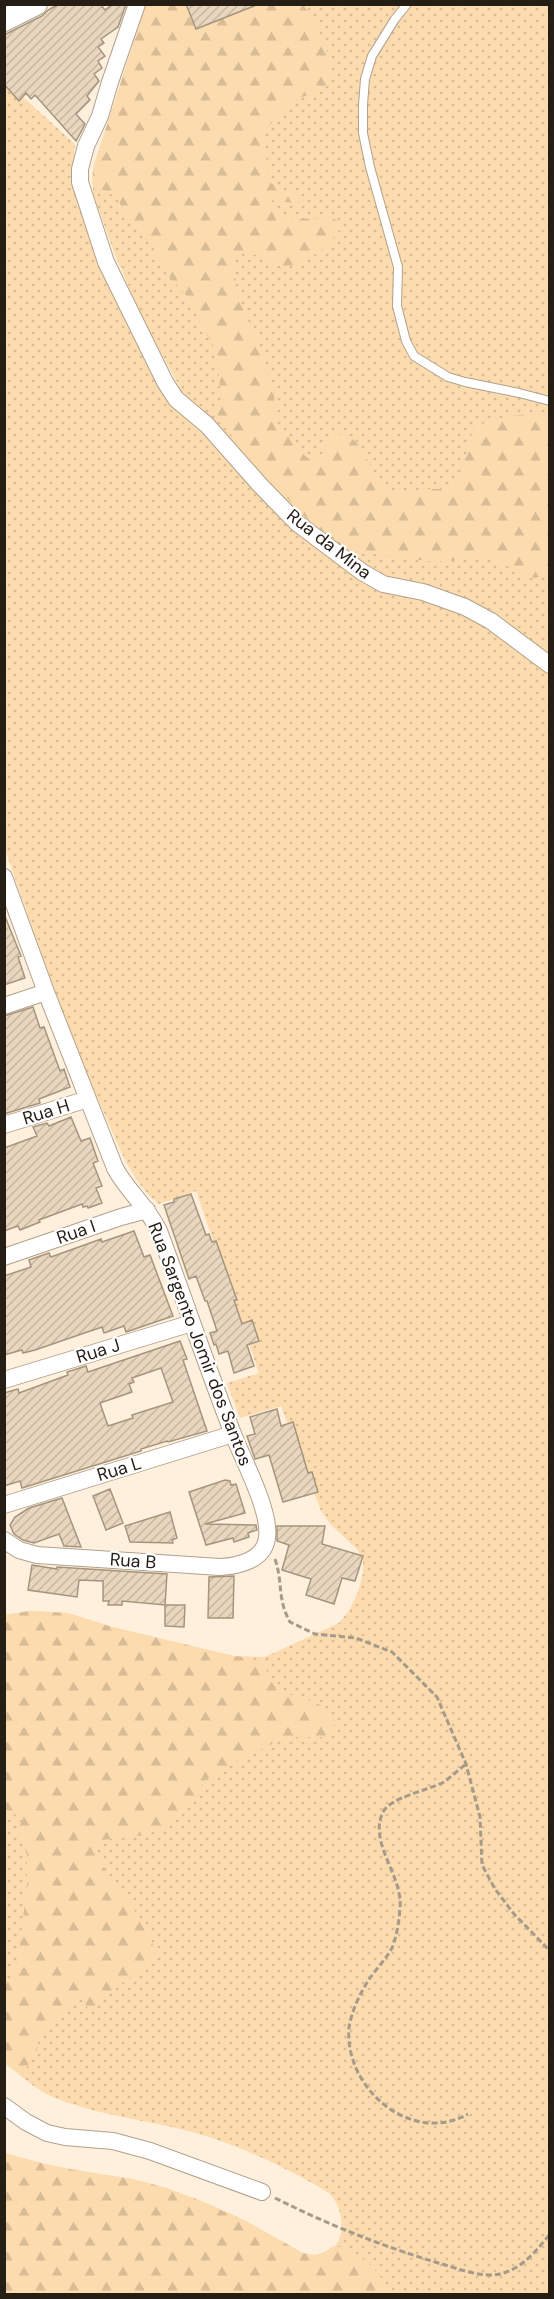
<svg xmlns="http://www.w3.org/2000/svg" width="554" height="2299" font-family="'DM Sans',sans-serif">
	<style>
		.grass { fill: url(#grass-dots) }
		.forest { fill: url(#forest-firs) }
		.building { fill: url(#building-hatch); stroke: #a5957e; stroke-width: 1.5; fill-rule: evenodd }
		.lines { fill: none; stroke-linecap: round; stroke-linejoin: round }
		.lane-casing { stroke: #b2a18b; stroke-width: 10 }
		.street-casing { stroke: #b2a18b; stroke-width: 18 }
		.secondary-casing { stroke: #b2a18b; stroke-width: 24 }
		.path { stroke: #a59b8b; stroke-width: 3; stroke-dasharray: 6 3; stroke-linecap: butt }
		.lane { stroke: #fff; stroke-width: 8 }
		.street { stroke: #fff; stroke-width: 16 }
		.secondary { stroke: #fff; stroke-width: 22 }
		.labels { text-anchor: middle; stroke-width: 4.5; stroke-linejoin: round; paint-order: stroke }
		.street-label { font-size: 18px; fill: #241e15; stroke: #fff }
	</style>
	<defs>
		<pattern id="grass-dots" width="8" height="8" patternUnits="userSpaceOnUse" patternTransform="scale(1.5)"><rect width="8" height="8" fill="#fcdbae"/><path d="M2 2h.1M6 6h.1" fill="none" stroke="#d8bc95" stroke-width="1.8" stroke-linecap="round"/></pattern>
		<pattern id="forest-firs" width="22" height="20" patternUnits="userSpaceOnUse" patternTransform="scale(1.5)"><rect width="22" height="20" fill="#fcdbae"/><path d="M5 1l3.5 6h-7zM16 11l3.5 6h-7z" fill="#d8bc95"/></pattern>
		<pattern id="building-hatch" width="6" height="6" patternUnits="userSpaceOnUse" patternTransform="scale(1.5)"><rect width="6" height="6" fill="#e8d6be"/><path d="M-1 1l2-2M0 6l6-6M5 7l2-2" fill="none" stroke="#c7b7a2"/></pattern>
	</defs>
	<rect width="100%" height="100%" fill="#fef0dc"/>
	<!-- grass -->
	<path class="grass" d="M146,5H549V2294H5V2153C68,2174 137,2174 199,2200C215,2207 233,2214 248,2223C267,2234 291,2254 313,2255C348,2256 348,2212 329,2193C289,2168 242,2147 196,2133C149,2120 99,2116 53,2097C35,2089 20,2075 5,2063V1615L30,1611L68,1613L112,1627L234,1656L265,1657L339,1623L349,1611L358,1592L363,1573V1559L356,1548L331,1525L321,1511L281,1406L240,1418L227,1383L259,1373L196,1191L159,1204C131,1182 119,1146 105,1115C66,1029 36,939 5,849L4,80L75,144L72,175L167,395L181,389L146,326L115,255L93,193V168Z"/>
	<!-- forest -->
	<path class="forest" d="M146,5H303C314,17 339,66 330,82C323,94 309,93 298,99C287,105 271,125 261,134L266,154L269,182L303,200L295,203L269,200L270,206L274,213L294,219L332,218L341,222V228C335,234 331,241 326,246C315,256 290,271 275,265C263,260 255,252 241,252L234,261L236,291L260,349L274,394L276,416L278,423L305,456L310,459L321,456L329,437C365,421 365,481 393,490C403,494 419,490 429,489C439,489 449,490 455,483C467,467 466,444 475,427C498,416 524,412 549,417V574L535,578L521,573L489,557L435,562L359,552L321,530L303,515L247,455L221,422L217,413L221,399L217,353L185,294L165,272L151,243L131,222L116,197L92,184L93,168Z
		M30,1611L68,1613L112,1627L234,1656C279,1660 258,1677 284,1692C303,1702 340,1701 333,1731L323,1737H293L280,1740L222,1769L204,1781L184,1813L156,1831L145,1835L102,1840C90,1858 107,1869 116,1884C126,1902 163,1940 152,1961C147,1970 134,1974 126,1980C115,1988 105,1998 95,2008L89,2010L81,1997L44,2028L40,2034L36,2054L21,2075L4,2063L5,1986L14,1971L18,1960L27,1885V1855L18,1828L23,1819L5,1809L4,1615Z
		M5,2153L56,2167L133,2179L167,2188L246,2221L303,2253L315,2255L324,2252L334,2246C361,2250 379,2272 392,2294H5Z"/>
	<!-- building -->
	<path class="building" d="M59,4H100L105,10L113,4H126L118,27L101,39L104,43L98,47L105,56L98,61L102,68L94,74L99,81L87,96L90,100L76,114L85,124L76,141L35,95L31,99L26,93L19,101L4,84V35L42,16L48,10Z
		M186,4H253L254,6L196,29Z
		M4,914L21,956L18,957L25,978L4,985Z
		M33,1007L40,1028L44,1027L60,1071L64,1069L70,1087L39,1099L40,1103L4,1114V1016Z
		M71,1117L81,1141L90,1138L98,1161L93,1163L102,1186L96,1188L102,1203L88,1208L87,1206L83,1207L82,1204L39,1220L40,1222L20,1230L18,1226L4,1231V1148L37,1136L33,1127L47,1123L49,1126Z
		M191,1194L206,1235L209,1234L212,1242L216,1241L237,1300H234L242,1324L252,1320L259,1341L247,1345L254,1366L234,1373L228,1351L219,1354L216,1344L214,1345L210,1333L217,1331L207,1301H205L196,1276L189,1279L164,1205L174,1202V1199Z
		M134,1231L144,1257L150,1255L173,1316L126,1332L124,1326L104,1333L102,1327L35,1350L23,1353L22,1350L4,1355V1276L31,1267L29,1260L49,1253L51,1257L101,1239L102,1242Z
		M180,1341L187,1359L183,1360L207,1431L168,1442L167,1441L141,1449V1451L22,1488L20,1481L4,1486V1393L18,1389L19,1393L68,1375L67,1372L86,1366L88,1372ZM161,1368L173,1402L132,1415L133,1418L108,1426L100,1403L132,1392L129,1384L134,1382L132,1378Z
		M277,1409L281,1426L293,1422L308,1473L312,1472L318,1492L283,1502L269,1455L255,1459L247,1436L255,1434L250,1417Z
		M225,1480L230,1481L231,1485L236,1484L245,1513L205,1524L256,1525L257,1530L248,1533L249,1537L234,1542L233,1538L206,1545L189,1492Z
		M110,1489L123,1523L106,1530L93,1496Z
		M62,1498L81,1547L64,1546L59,1534L34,1543L23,1540L14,1534L10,1525L15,1517L29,1508Z
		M170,1512L177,1538L172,1540L173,1543L130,1542L125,1526Z
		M277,1526H325L322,1544L363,1556L355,1581L342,1578L334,1604L306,1595L311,1579L282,1570L289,1545L277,1541Z
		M32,1565L57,1569V1567L167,1574L165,1605L122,1601V1605H108L109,1601H103V1581L79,1580L77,1597L28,1590Z
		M234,1576L233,1618H208L209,1577Z
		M165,1605H185L184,1627L165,1626Z"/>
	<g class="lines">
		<defs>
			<path id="lane" d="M407,4L395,19L372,56L365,79L363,105V133L370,167L398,267L397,306L406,341L414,356L448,377L465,382L519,393L550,401"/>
			<path id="street" d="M137,4L110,82L100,116L86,146L80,169V182L106,262L165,382L176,399L207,425L260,485L297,523L362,572L383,584L423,592L465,607L491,621L550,665
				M4,877L46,992L115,1168C127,1191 148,1207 159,1231C184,1298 207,1367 233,1434C243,1460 271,1511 267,1538C264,1560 239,1566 220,1567L37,1555L19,1550L4,1540
				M4,1006L46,992
				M4,1125L88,1099
				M4,1257L121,1217L147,1210
				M4,1380L192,1323
				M4,1505L233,1434
				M4,2106L26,2122L47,2133L65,2137L113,2141L150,2151L262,2192"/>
			<path id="secondary" d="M4,20L36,4"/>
		</defs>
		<!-- lane casing -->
		<use href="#lane" class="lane-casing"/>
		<!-- street casing -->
		<use href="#street" class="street-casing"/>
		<!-- secondary casing -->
		<use href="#secondary" class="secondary-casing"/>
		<!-- path -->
		<path class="path" d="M275,1559C283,1582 277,1599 290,1622L315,1634L356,1638L392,1652L437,1697L466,1764L480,1817L482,1865L495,1889L514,1914L550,1951
			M465,1765C458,1770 451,1777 444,1782C429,1790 391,1797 383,1812C368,1843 403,1875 400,1908C399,1922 397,1935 392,1948C386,1959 377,1968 370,1978C361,1991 351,2012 349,2028C344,2088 411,2146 468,2114
			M275,2198C329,2225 384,2247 442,2264C459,2269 482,2278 500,2274C522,2269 537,2250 550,2234"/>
		<!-- lane -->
		<use href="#lane" class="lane"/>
		<!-- street -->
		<use href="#street" class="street"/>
		<!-- secondary -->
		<use href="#secondary" class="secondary"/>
	</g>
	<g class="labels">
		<!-- street labels -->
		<g class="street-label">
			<text transform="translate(329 544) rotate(38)" y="6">Rua da Mina</text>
			<text transform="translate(46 1112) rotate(-17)" y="6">Rua H</text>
			<text transform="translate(76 1232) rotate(-19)" y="6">Rua I</text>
			<text transform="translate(200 1344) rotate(69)" y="6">Rua Sargento Jomir dos Santos</text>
			<text transform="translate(98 1351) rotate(-17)" y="6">Rua J</text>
			<text transform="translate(119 1469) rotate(-17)" y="6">Rua L</text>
			<text transform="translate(133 1561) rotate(4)" y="6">Rua B</text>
		</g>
	</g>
	<!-- border -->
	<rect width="554" height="2299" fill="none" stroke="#241e15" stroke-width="12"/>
</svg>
